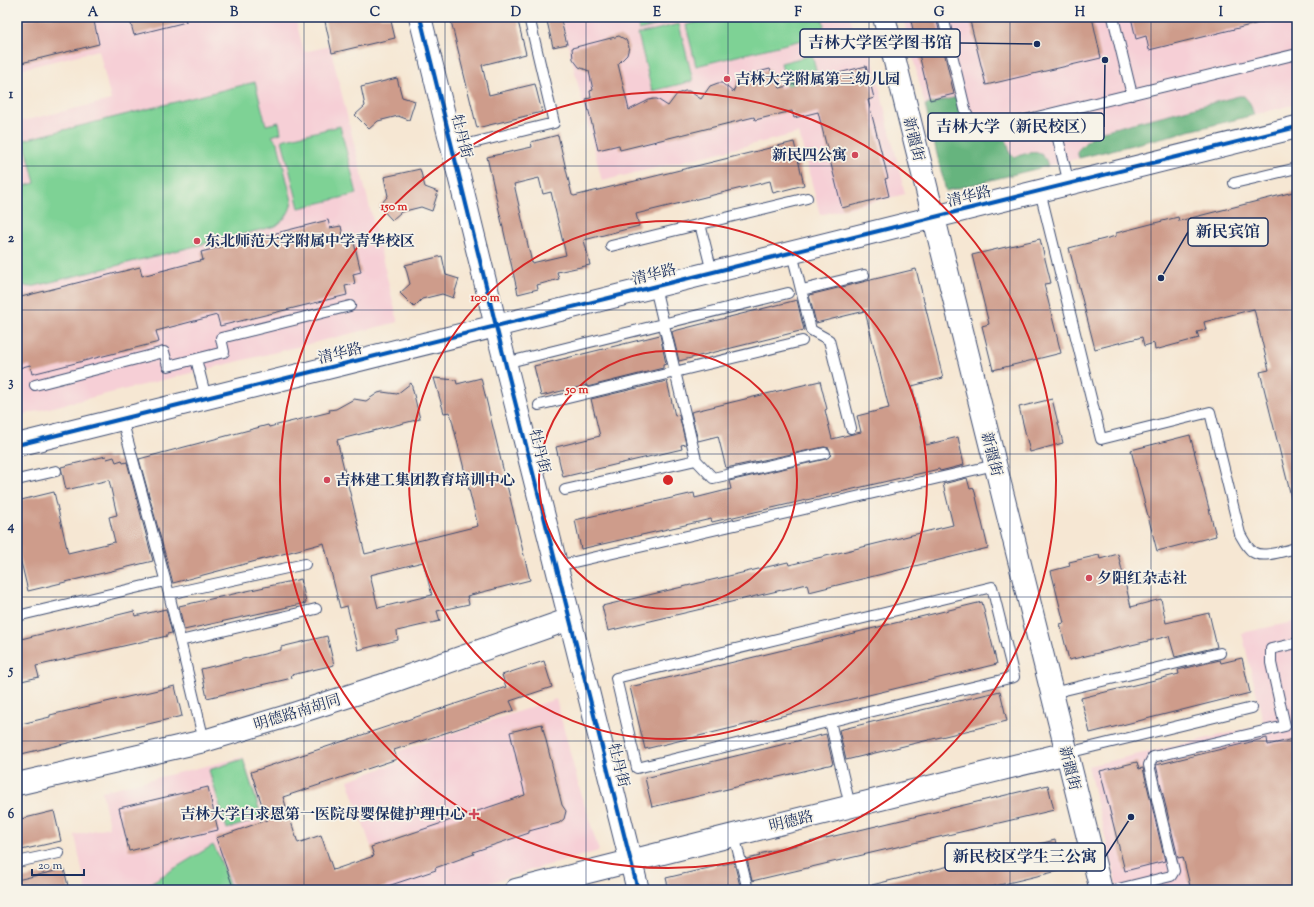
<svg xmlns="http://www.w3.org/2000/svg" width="1314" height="907" font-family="'Sorts Mill Goudy','Noto Serif SC',serif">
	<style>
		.built { fill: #f6cfd6 }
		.green { fill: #7ed295; stroke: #4c807a }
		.forest { fill: #66b47e; stroke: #40726e }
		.building { fill: #ce9c8b; fill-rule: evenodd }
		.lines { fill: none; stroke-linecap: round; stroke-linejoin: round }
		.service-casing { stroke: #3c4b70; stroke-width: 12 }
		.tertiary-casing { stroke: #3c4b70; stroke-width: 24 }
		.service { stroke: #fff; stroke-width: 10 }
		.tertiary { stroke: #fff; stroke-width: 22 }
		.cycleway-casing { stroke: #f7f3e8; stroke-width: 6 }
		.cycleway { stroke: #0057b8; stroke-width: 4 }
		.grid { fill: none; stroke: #1b2f5e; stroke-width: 1; stroke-opacity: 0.55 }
		.ring { fill: none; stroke: #d62828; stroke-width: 2 }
		.poi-dot { fill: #d1495b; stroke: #f7f3e8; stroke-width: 1.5 }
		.labels { text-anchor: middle; stroke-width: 3.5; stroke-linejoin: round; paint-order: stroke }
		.poi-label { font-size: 15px; font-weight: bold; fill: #1b2f5e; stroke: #f7f3e8; text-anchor: start }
		.street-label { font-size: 15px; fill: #1b2f5e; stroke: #f7f3e8 }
		.centre { fill: #d62828; stroke: #f7f3e8; stroke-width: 2 }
		.ring-label { font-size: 12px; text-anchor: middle; font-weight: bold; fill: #d62828; stroke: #f7f3e8; stroke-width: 3.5; stroke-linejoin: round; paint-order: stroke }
		.leader { fill: none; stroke: #1b2f5e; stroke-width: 1.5 }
		.callout-dot { fill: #1b2f5e; stroke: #f7f3e8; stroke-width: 1.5 }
		.callout { fill: #f7f3e8; stroke: #1b2f5e; stroke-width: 1.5 }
		.callout-label { font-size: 16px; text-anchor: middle; font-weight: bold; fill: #1b2f5e }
		.neatline { fill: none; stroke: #1b2f5e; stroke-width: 1.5 }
		.grid-label { font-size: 13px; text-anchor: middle; font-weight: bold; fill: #1b2f5e }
	</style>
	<rect width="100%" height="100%" fill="#f7f3e8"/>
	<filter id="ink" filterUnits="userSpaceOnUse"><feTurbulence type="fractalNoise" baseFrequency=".025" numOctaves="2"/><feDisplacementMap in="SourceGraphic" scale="8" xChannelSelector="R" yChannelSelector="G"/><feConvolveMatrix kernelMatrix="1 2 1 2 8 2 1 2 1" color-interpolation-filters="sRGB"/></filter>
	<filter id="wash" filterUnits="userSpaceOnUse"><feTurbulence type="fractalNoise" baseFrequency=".012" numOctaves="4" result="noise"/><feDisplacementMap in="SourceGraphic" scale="16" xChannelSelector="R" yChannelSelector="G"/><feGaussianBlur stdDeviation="0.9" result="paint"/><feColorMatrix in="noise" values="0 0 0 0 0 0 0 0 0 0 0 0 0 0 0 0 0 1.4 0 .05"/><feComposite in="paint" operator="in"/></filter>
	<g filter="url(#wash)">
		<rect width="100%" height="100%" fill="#f6e7d3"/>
		<!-- built -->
		<path class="built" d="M17,17H295L304,52L330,46L398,322L17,416V160L27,157L18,122L111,100L99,50L17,70Z
			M561,17H850L855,33L871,52L905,194L820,215L799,133L602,181Z
			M903,17H1297V104L946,191Z
			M1297,621V890H1118L1088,766L1264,725L1242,633Z
			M556,699L578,783L599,851L531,870L467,890H386L348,780L401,762L398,751Z
			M243,757L291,890H86L75,835L109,827L102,791Z"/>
		<!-- green -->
		<path class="green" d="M636,17H672L666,23L639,30Z
			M717,17H822L824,25L819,36L696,66L686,25Z
			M679,24L693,81L652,91L638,34Z
			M812,55L818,78L786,86L781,63Z
			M255,82L266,125L279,122L281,133L272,136L278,144L292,201C290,213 285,219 276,226L35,286L28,287L17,283V188L35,183L24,140Z
			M340,126L357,194L299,208L282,140Z
			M243,759L262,818L227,829L209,770Z
			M213,845L219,856L231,890H139Z"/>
		<!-- forest -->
		<path class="forest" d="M1239,96H1244L1250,103L1254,115L1079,158L1077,151L1095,133Z
			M957,97C960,109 961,128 971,136C982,134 1001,125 1006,139C1008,144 1009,149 1010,154L1014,157C1029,153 1043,146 1048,166L946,191L925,105Z"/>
		<g id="blocks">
			<!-- building -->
			<path class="building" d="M39,17H93L99,44L17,64V22Z
				M129,17H185L186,22L134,35Z
				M324,17H390L395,38L332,53Z
				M450,17H517L526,54L482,65L489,95L535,84L542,112L477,128Z
				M546,17H560L567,44L553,47Z
				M910,17H936L954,94L930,100Z
				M969,17H1092L1101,58L986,85Z
				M1131,17H1262L1263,22L1149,50L1146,36L1136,39Z
				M619,36L626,40L629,47L627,55L618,64L629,110L649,100L654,99H657L668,106L677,94L685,91H689L701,99L710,86L718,83H722L733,92L739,78L742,76L770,69L780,88L866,66L874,98L868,100L888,178L885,179L889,196L842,208L818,112L794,118L792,111L755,120L754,117L620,150L619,145L598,150L586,99L591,98L590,91L593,90L589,71L579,67L573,59L572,48Z
				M397,78L402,97L415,101L409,120L398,116L378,121L369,129L355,115L365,106L361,87Z
				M558,135L572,195L574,196L794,142L804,185L773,193L770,181L636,214L639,226L584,240L590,265L557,272L559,279L537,285L538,289L518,294L487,157L532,147L531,142ZM539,178L543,194L551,192L566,255L532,263L514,184Z
				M420,169L425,187L438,192L432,211L421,207L401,212L392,220L379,206L388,196L384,177Z
				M1297,191V499L1292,500L1260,372L1269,370L1254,309L1204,322L1206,330L1197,332L1199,338L1155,350L1154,343L1144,346L1142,337L1095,349L1069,248L1116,236V233L1178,217L1179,221Z
				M328,220L330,228L341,226L343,236L352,234L361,272L353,274L355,284L345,286L347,295L220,326L217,315L156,331L159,342L32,374L30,365L19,368L17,359V298L140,267L142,276L203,260L201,252Z
				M1040,239L1051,283L1044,284L1061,353L993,370L982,326L989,324L972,255Z
				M442,256L446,275L459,279L453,298L442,294L422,299L414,307L400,293L410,284L405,265Z
				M916,269L943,378L912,386L926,445L958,437L964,465L940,471L939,469L712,522L711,519L581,549L575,520L694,493L695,498L731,489L729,481L826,459L831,455L829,448L824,447L726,468L718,436L698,441L691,412L820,381L827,409L825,410L832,439L861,432L857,416L889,408L865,311L816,323L809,295Z
				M797,300L804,330L679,361L672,332L674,331Z
				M660,335L666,364L663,365V368L587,387V385L541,396L534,366Z
				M434,378L456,380L457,384L481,378L530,580L467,596L469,604L437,611L440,621L397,631L398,640L358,650L347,606L340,608L324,543L173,583L139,459L268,425L269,427L330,412L329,410L336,409L354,399L366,401L378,393L382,392L397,394L411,383L420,419L337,440L365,554L478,526L450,412L444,413ZM423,562L432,595L378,608L370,575Z
				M667,381L675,416L679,415L686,444L681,445L682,449L563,477L556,447L600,436L591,399Z
				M1052,399L1063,443L1030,452L1019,407Z
				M1190,435L1216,536L1157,551L1131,450Z
				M106,456L107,459L114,457L116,462L122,460L123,463L127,462L153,561L28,591L17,545V501L54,492L68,553L115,542L109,517L117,515L109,480L66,490L61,467Z
				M967,478L970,489L974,488L988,548L809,592L807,584L608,631L602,606L788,562L789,565L953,525L943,484Z
				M1118,554L1131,607L1161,599L1166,623L1209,613L1217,647L1175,657L1169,636L1069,660L1060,624L1064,623L1051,571L1070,566L1069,562L1099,555L1100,559Z
				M301,579L306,603L184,630L179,606Z
				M982,602L997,664L645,749L630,687Z
				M166,609L172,633L167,634V636L36,666L39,677L17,682V640L134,611L135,616Z
				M327,636L334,665L291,675L292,678L207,698L201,669L281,650V647Z
				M1242,658L1250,693L1090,733L1081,698L1179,674L1178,670L1220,660L1221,663Z
				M544,661L552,687L510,701L514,710L394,750L397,759L283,797L298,843L321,835L333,870L374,856L371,847L525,795L510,732L542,724L562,805L566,811L564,819L559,823L529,831V833L473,852L474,854L435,868L436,870L376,890H234L216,838L267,820L251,772L506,687L502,675Z
				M175,686L182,716L17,755V725L50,717V715Z
				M1000,691L1007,721L846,760L839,730Z
				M826,734L833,764L652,807L645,778Z
				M1267,738L1268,745L1297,738V890H1191L1183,857L1178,858L1156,765Z
				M1137,762L1139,769L1143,768L1165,861L1125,871L1100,771Z
				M1048,785L1054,810L752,881L747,859L760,856L759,854Z
				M208,787L218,830L129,851L119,808Z
				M54,811L61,841L17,851V820Z
				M1055,840L1062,870L979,890H873L872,885Z
				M734,862L741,890H669L666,878Z
				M64,869L69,890H17V880Z"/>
		</g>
	</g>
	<g filter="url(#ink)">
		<use href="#blocks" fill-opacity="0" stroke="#3c4b70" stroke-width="1"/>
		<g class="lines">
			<defs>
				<path id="service" d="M943,17L966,113L973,124L980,125L996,121L1009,124L1297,54
					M1113,17L1132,95
					M1052,114L1069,184
					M452,148L554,123L529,17
					M1234,183L1297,168
					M1040,191L1101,439L1210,412L1240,534C1244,541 1247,548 1253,552C1263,559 1286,550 1297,548
					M700,224L712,272
					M611,246L807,198
					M792,253L811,330L829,340L851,428
					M655,287L696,460L713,478L825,453
					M802,290L864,275
					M196,359L206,398
					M505,363L788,293
					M35,385L164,352L168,366L224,352L221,338L350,306
					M539,405L802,341
					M122,419L169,594L204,741
					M17,480L56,471
					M565,490L696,460
					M557,566L995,465
					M992,587L1014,677L637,768L616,678Z
					M169,594L305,564
					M17,616L165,581
					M180,641L316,609
					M1052,693L1220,653
					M830,721L850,806
					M1067,753L1252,708
					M734,835L748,890
					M17,862L59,853
					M1114,890L1171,876L1174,871L1149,765L1153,757L1285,726L1271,663V649L1297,643"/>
				<path id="tertiary" d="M420,17L496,326L638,890
					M884,17L1101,890
					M17,445L1297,127
					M17,784L204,741L284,717L380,686L570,619
					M516,890L734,835L1067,753"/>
			</defs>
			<!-- service casing -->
			<use href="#service" class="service-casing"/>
			<!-- tertiary casing -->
			<use href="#tertiary" class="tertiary-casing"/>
			<!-- service -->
			<use href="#service" class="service"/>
			<!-- tertiary -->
			<use href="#tertiary" class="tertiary"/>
			<defs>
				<path id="cycleway" d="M420,17L496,326L638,890
					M17,445L1297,127"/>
			</defs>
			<!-- cycleway casing -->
			<use href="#cycleway" class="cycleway-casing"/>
			<!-- cycleway -->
			<use href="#cycleway" class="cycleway"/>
		</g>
	</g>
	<!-- grid -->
	<path class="grid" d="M163,17V890M304,17V890M445,17V890M586,17V890M728,17V890M869,17V890M1010,17V890M1151,17V890M17,166H1297M17,310H1297M17,454H1297M17,597H1297M17,741H1297"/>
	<!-- distance rings -->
	<g class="ring">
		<circle cx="668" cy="480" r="129"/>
		<circle cx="668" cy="480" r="259"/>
		<circle cx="668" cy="480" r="388"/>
	</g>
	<!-- markers -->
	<g class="poi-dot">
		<circle cx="727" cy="79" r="4"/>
		<circle cx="855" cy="155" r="4"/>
		<circle cx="197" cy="241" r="4"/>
		<circle cx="327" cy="480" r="4"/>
		<circle cx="1089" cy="578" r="4"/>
		<path d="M472 808h4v4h4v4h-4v4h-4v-4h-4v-4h4z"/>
	</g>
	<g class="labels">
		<!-- poi labels -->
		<g class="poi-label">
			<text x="735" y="84">吉林大学附属第三幼儿园</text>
			<text x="847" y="160" text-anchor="end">新民四公寓</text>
			<text x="205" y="246">东北师范大学附属中学青华校区</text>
			<text x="335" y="485">吉林建工集团教育培训中心</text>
			<text x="1097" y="583">夕阳红杂志社</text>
			<text x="465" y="819" text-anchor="end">吉林大学白求恩第一医院母婴保健护理中心</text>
		</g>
		<!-- street labels -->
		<g class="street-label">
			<text transform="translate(462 136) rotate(76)" y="5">牡丹街</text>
			<text transform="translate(914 139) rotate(76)" y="5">新疆街</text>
			<text transform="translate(969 196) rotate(-14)" y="5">清华路</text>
			<text transform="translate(654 274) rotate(-14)" y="5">清华路</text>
			<text transform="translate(340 353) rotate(-14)" y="5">清华路</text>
			<text transform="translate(540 451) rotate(76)" y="5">牡丹街</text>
			<text transform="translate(992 454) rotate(76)" y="5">新疆街</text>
			<text transform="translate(297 712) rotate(-17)" y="5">明德路南胡同</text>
			<text transform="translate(619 765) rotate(76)" y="5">牡丹街</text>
			<text transform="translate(1070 768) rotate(76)" y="5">新疆街</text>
			<text transform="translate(791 821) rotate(-14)" y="5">明德路</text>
		</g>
	</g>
	<circle cx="668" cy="480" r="6" class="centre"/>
	<g class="ring-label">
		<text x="394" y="210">150 m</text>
		<text x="485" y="301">100 m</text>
		<text x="577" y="393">50 m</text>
	</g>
	<!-- callouts -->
	<path class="leader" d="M1037 44L960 43M1105 60L1104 127M1161 278L1188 232M1131 817L1105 857"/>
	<g class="callout-dot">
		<circle cx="1037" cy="44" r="4"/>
		<circle cx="1105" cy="60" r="4"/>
		<circle cx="1161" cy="278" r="4"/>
		<circle cx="1131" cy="817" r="4"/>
	</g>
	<g class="callout">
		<rect x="800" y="29" width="160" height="28" rx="4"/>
		<rect x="928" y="113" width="176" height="28" rx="4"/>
		<rect x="1188" y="218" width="80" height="28" rx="4"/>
		<rect x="945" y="843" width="160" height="28" rx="4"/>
	</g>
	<g class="callout-label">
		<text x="880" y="48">吉林大学医学图书馆</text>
		<text x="1016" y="132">吉林大学（新民校区）</text>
		<text x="1228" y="237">新民宾馆</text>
		<text x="1025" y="862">新民校区学生三公寓</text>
	</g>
	<!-- margin -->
	<rect width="1314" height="907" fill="none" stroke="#f7f3e8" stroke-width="44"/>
	<!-- scale -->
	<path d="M32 869v6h52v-6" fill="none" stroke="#1b2f5e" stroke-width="2"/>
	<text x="38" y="869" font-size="12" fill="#1b2f5e" stroke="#f7f3e8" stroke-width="3" paint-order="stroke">20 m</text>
	<rect x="22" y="22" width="1270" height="863" class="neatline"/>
	<g class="grid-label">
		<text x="93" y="16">A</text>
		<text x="234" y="16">B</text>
		<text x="375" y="16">C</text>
		<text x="516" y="16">D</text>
		<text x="657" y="16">E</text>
		<text x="798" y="16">F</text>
		<text x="939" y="16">G</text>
		<text x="1080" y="16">H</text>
		<text x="1221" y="16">I</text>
		<text x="11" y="98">1</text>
		<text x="11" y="242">2</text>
		<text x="11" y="386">3</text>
		<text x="11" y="530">4</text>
		<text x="11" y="674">5</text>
		<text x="11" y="818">6</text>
	</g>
</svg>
